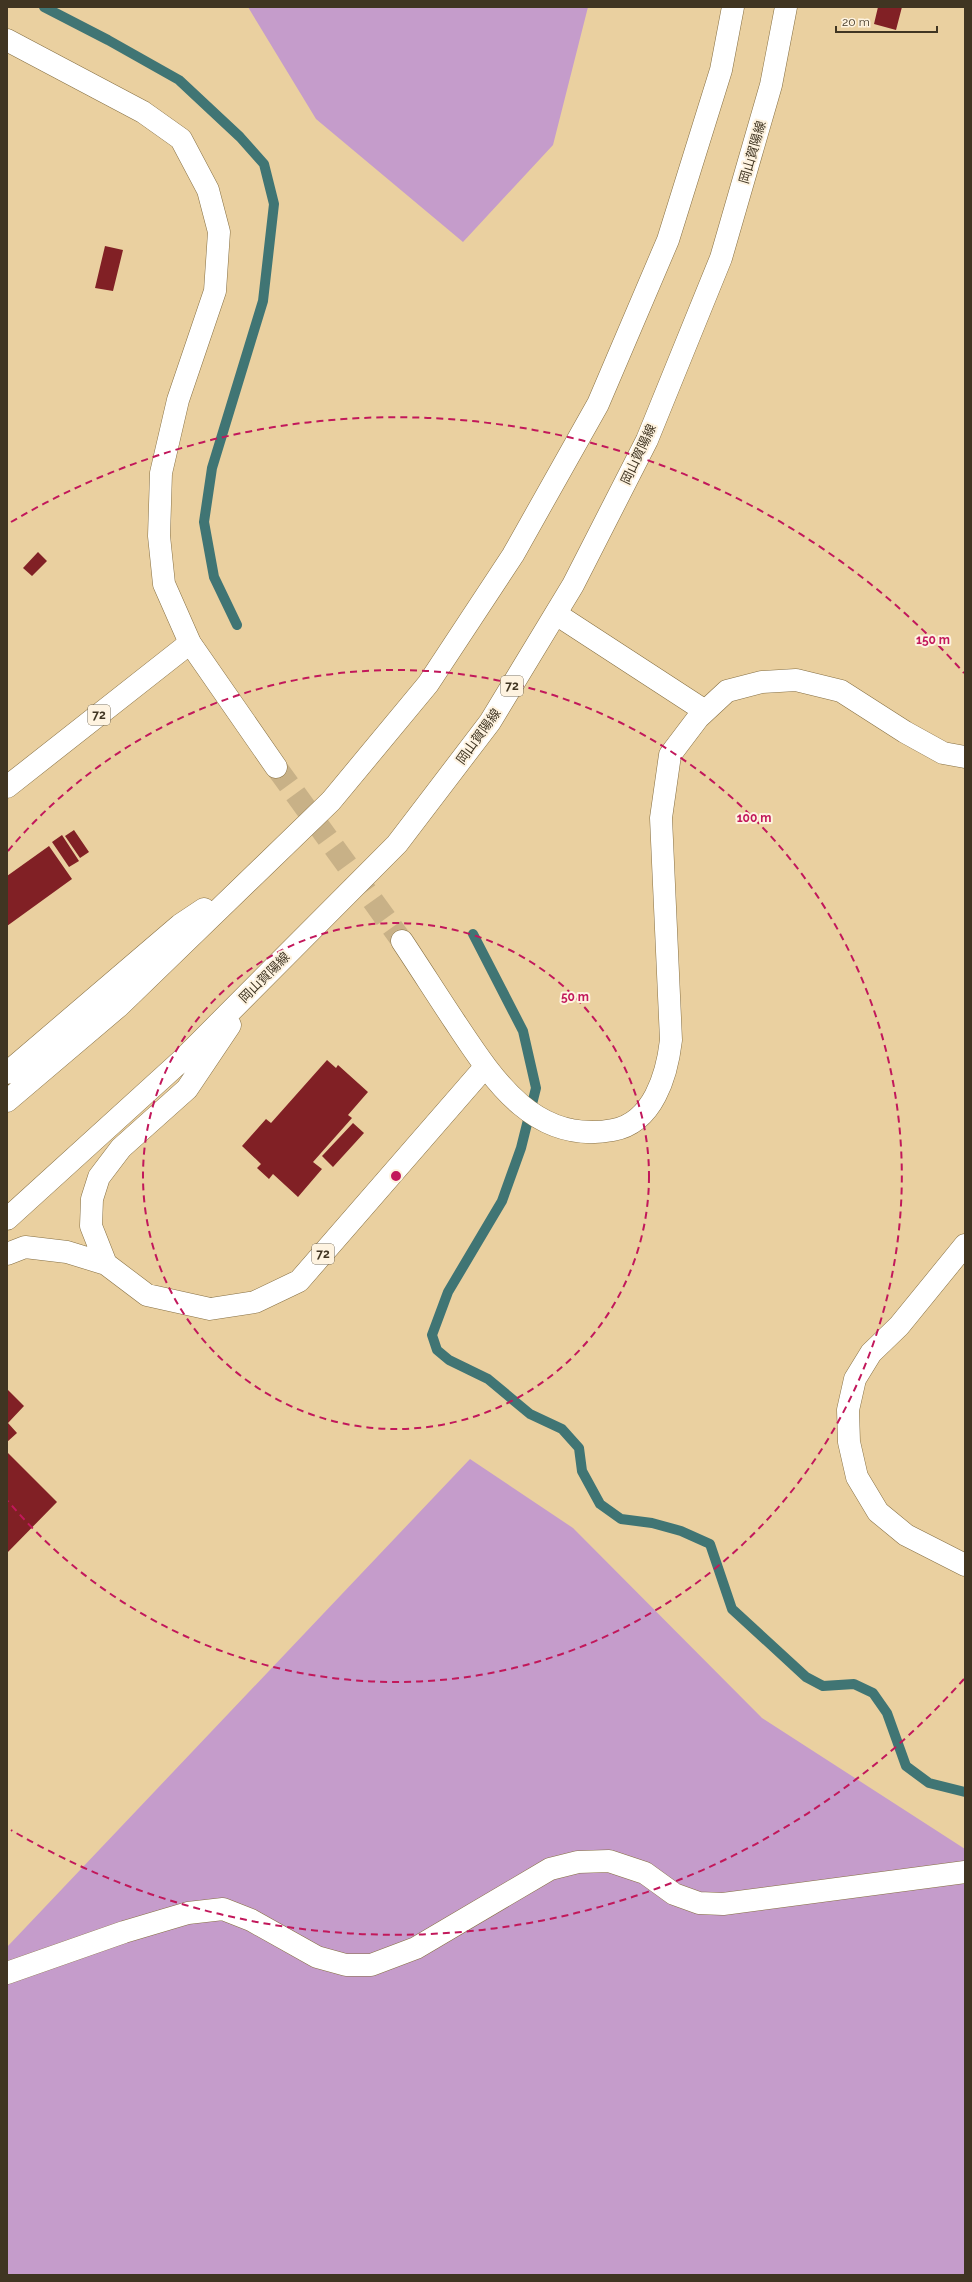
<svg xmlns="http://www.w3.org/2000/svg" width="972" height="2282" font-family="Raleway,'Noto Sans JP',sans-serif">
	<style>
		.green { fill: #c59ccb }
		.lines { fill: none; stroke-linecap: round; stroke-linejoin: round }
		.stream { stroke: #407574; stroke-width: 10 }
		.building { fill: #812025 }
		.minor-tunnel { stroke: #c8b187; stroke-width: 22; stroke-dasharray: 22 11; stroke-linecap: butt }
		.minor-casing { stroke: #866f42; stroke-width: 23 }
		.major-casing { stroke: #866f42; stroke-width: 23 }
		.minor { stroke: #fff; stroke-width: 22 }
		.major { stroke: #fff; stroke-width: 22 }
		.ring { fill: none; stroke: #c2185b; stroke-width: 2; stroke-dasharray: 7 5 }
		.labels { text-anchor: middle; stroke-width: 4; stroke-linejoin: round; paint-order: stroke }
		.shield { fill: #fef3e0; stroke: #796e5b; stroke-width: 1 }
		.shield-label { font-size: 12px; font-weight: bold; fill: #403522 }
		.street-label { font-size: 13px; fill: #403522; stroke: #fef3e0 }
		.centre { fill: #c2185b; stroke: #fef3e0; stroke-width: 2 }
		.ring-label { font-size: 12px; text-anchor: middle; font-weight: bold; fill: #c2185b; stroke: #fef3e0; stroke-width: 4; stroke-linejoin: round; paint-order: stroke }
	</style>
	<rect width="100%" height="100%" fill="#ead0a0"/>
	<!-- green -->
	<path class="green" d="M248,7H588L553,145L463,242L316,119Z
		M470,1459L573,1528L762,1718L965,1849V2275H7V1947Z"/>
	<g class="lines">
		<!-- stream -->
		<path class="stream" d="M44,7L108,40L179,80L240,137L264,164L274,204L263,301L212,468L204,522L214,577L237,625
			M473,934L523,1031L536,1088L521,1148L502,1201L448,1292L432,1335L437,1350L449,1360L488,1379L530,1414L562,1429L579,1448L582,1471L600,1504L621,1519L652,1523L681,1531L710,1544L732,1609L806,1677L823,1686L854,1684L873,1693L887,1713L906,1766L929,1783L965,1792"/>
	</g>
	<!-- building -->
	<path class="building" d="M878,7H902L896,30L874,24Z
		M105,246L123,250L113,291L95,288Z
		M38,552L47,561L32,576L23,568Z
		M74,830L89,852L80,858L65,836Z
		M62,835L79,861L69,867L52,842Z
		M49,846L72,879L7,926V876Z
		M327,1060L336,1068L338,1065L368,1092L348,1115L352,1118L313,1162L322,1169L298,1197L273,1174L269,1179L257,1168L261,1164L242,1146L266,1119L271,1123Z
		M353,1123L364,1133L333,1167L322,1156Z
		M7,1389L24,1406L8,1423L17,1433L7,1442Z
		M7,1452L57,1502L7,1553Z"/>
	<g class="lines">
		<!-- minor-tunnel -->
		<path class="minor-tunnel" d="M276,767L402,941"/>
		<defs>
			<path id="minor" d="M7,40L143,112L181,139L208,190L219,232L215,291L178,400L161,473L159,536L164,584L190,643L276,767
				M556,614L705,711
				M402,941C420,968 437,995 455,1022C493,1079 534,1145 613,1130C653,1123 667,1075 671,1040L661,818L670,755L698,718L727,691L762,682L796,680L841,691L905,732L943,753L965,757
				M965,1245L899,1326L871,1353L855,1379L848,1410L849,1442L857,1477L878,1512L906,1535L965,1565
				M7,1973L124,1932L188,1913L223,1909L251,1920L317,1957L346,1965H371L416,1948L550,1869L578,1862L609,1861L645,1873L674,1894L699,1903L723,1904L965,1872"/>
			<path id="major" d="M7,787L190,643
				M7,1073L180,925L204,909
				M7,1101L119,1006L331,801L428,684L513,555L598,404L668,240L721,70L733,7
				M7,1219L182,1060L397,844L490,722L573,585L647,440L721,258L771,85L786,7
				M7,1254L25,1247L67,1252L106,1264L147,1295L210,1309L255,1302L299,1281L485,1067
				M106,1264L91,1226L92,1199L99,1177L121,1148L187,1089L230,1025"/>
		</defs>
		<!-- minor casing -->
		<use href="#minor" class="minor-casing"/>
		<!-- major casing -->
		<use href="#major" class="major-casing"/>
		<!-- minor -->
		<use href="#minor" class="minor"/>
		<!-- major -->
		<use href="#major" class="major"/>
	</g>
	<!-- distance rings -->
	<g class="ring">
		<circle cx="396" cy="1176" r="253"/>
		<path d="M8 851A506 506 0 1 1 8 1501"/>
		<path d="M964 1679A759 759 0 0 1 11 1830M11 522A759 759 0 0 1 964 673"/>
	</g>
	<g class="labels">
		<!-- shield labels -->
		<g class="shield">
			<rect x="501" y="676" width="22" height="20" rx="3"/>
			<rect x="88" y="705" width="22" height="20" rx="3"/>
			<rect x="312" y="1244" width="22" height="20" rx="3"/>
		</g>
		<g class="shield-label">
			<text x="512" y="690">72</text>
			<text x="99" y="719">72</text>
			<text x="323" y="1258">72</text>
		</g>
		<!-- street labels -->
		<g class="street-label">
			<text transform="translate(752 152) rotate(-74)" y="5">岡山賀陽線</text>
			<text transform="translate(638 454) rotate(-65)" y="5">岡山賀陽線</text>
			<text transform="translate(478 736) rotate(-54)" y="5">岡山賀陽線</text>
			<text transform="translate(264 977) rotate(-45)" y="5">岡山賀陽線</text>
		</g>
	</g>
	<circle cx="396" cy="1176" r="6" class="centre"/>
	<g class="ring-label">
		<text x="933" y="644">150 m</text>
		<text x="754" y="822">100 m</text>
		<text x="575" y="1001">50 m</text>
	</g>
	<!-- border -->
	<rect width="972" height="2282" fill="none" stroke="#403522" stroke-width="16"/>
	<!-- scale -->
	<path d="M836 26v6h101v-6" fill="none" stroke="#403522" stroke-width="2"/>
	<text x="842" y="26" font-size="12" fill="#403522" stroke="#fef3e0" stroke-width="3" paint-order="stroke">20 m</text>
</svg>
